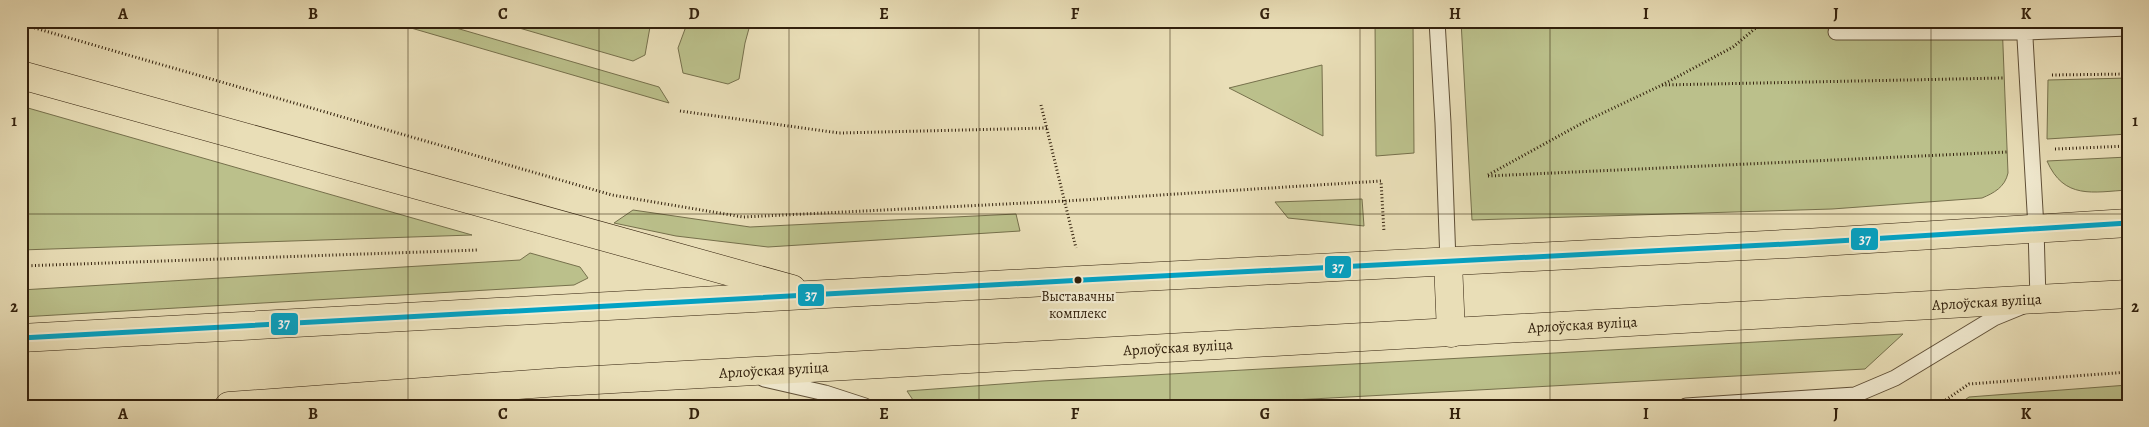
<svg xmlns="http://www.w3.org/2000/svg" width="2149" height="427" font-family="Alegreya,serif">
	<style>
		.green { fill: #bbc08b; stroke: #76704c }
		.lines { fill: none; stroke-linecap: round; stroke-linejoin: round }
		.lane-casing { stroke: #605037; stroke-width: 17 }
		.primary-casing { stroke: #32200c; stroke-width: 29 }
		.path { stroke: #32200c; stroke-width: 3; stroke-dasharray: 1 2.5; stroke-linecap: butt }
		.lane { stroke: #f1ead0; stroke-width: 15 }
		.primary { stroke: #e9deb7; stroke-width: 28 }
		.bus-1-casing { stroke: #f1ead0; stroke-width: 9 }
		.bus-1 { stroke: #02a2c4; stroke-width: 5 }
		.grid { fill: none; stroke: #32200c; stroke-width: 1; stroke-opacity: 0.55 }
		.bus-dot { fill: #32200c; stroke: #f1ead0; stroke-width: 2 }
		.labels { text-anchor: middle; stroke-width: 4.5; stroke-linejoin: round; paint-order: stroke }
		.bus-label { font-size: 14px; fill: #32200c; stroke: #f1ead0 }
		.street-label { font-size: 15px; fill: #32200c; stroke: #f1ead0 }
		.line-badge { stroke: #f1ead0; stroke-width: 2 }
		.badge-label { font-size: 14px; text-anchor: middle; font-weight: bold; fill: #fff }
		.neatline { fill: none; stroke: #32200c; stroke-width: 2 }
		.grid-label { font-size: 16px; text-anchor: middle; font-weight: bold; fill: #32200c }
	</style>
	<rect width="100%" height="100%" fill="#e9deb7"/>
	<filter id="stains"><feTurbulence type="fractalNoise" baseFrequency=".004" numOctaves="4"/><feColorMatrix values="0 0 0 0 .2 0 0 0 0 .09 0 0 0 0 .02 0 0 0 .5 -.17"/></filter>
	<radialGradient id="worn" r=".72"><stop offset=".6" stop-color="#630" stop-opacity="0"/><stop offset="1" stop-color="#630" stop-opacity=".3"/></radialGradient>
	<!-- green -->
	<path class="green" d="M387,21H432L659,87L669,103Z
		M495,21H655L650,27L645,55L633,61Z
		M688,21H751L745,43L739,79L728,84L683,73L678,48Z
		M1375,21H1413L1414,153L1376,156Z
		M1461,21H2002L2008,173C2005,187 1994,193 1982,198L1832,209L1472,220Z
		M1322,65L1323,136L1229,88Z
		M2128,78V134L2047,139L2048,80Z
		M21,106L472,235L21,250Z
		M2128,157V190C2093,192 2064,200 2047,161Z
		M1362,199L1364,226L1288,218L1275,202Z
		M633,210L750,227L1016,214L1020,231L768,247L676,236L614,223Z
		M530,253L580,267L588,278L574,285L21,317V290L520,260Z
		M1903,334L1865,369L1183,406H917L907,391L1042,381Z
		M2128,385V406H1956L1969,397Z"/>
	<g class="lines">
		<defs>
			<path id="lane" d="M1437,21L1443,123L1448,262
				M1836,32H2025L2128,28
				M764,379L825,393L865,406
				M1686,406L1855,395L1895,378L1994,318L2038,300L2036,228L2024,21"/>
			<g id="primary">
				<path d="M21,75L792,289"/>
				<path d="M1448,262L1451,333"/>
				<path d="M21,338L1083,280L1805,243L2128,223"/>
				<path id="s1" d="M229,406L560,382L2128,294"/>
			</g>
		</defs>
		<!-- lane casing -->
		<use href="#lane" class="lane-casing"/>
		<!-- primary casing -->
		<use href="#primary" class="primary-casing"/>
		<!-- path -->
		<path class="path" d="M21,24L612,195L743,217L1066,201L1381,181L1384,232
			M2052,75L2128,74
			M1662,85L2003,78
			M1041,105L1076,248
			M680,111L839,133L1047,128
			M2055,149L2128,146
			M1488,175L1586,121L1662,85L1733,47L1764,21
			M1488,176L2007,152
			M21,266L478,250
			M1937,406L1969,384L2128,372"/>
		<!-- lane -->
		<use href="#lane" class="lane"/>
		<!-- primary -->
		<use href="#primary" class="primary"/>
		<defs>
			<path id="bus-1" d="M21,338L1083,280L1805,243L2128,223"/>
		</defs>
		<!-- bus-1 casing -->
		<use href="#bus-1" class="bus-1-casing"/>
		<!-- bus-1 -->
		<use href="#bus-1" class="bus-1"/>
	</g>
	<!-- grid -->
	<path class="grid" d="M218,21V406M408,21V406M599,21V406M789,21V406M979,21V406M1170,21V406M1360,21V406M1550,21V406M1741,21V406M1931,21V406M21,214H2128"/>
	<!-- markers -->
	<circle class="bus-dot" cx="1078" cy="280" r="4.5"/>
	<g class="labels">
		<!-- bus labels -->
		<g class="bus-label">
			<text x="1078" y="301">Выставачны<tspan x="1078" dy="17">комплекс</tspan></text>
		</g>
		<!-- street labels -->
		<g class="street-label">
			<text dy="5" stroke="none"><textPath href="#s1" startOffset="1761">Арлоўская вуліца</textPath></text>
			<text dy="5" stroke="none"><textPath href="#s1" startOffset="1356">Арлоўская вуліца</textPath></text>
			<text dy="5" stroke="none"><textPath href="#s1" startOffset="951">Арлоўская вуліца</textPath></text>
			<text dy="5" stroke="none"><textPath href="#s1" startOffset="546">Арлоўская вуліца</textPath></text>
		</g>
	</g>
	<g class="line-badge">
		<rect x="1850" y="227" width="29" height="24" rx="5" fill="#02a2c4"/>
		<rect x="1324" y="255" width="28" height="24" rx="5" fill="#02a2c4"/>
		<rect x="797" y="283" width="28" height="24" rx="5" fill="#02a2c4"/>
		<rect x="270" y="312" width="29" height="24" rx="5" fill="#02a2c4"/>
	</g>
	<g class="badge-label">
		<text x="1865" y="244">37</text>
		<text x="1338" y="272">37</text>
		<text x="811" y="300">37</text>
		<text x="284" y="328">37</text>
	</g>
	<!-- margin -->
	<rect width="2149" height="427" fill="none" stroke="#e9deb7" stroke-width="55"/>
	<rect x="28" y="28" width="2094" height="372" class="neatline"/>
	<g class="grid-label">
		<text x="123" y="19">A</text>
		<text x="313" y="19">B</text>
		<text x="503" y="19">C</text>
		<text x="694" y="19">D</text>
		<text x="884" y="19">E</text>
		<text x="1075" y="19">F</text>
		<text x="1265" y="19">G</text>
		<text x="1455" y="19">H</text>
		<text x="1646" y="19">I</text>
		<text x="1836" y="19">J</text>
		<text x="2026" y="19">K</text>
		<text x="14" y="126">1</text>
		<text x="2135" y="126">1</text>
		<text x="14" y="312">2</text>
		<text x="2135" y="312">2</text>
		<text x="123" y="419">A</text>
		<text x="313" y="419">B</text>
		<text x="503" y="419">C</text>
		<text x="694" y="419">D</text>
		<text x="884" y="419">E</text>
		<text x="1075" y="419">F</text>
		<text x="1265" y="419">G</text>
		<text x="1455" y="419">H</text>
		<text x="1646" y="419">I</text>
		<text x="1836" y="419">J</text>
		<text x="2026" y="419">K</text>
	</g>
	<rect width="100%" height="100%" filter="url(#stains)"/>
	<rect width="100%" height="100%" fill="url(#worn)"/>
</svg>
